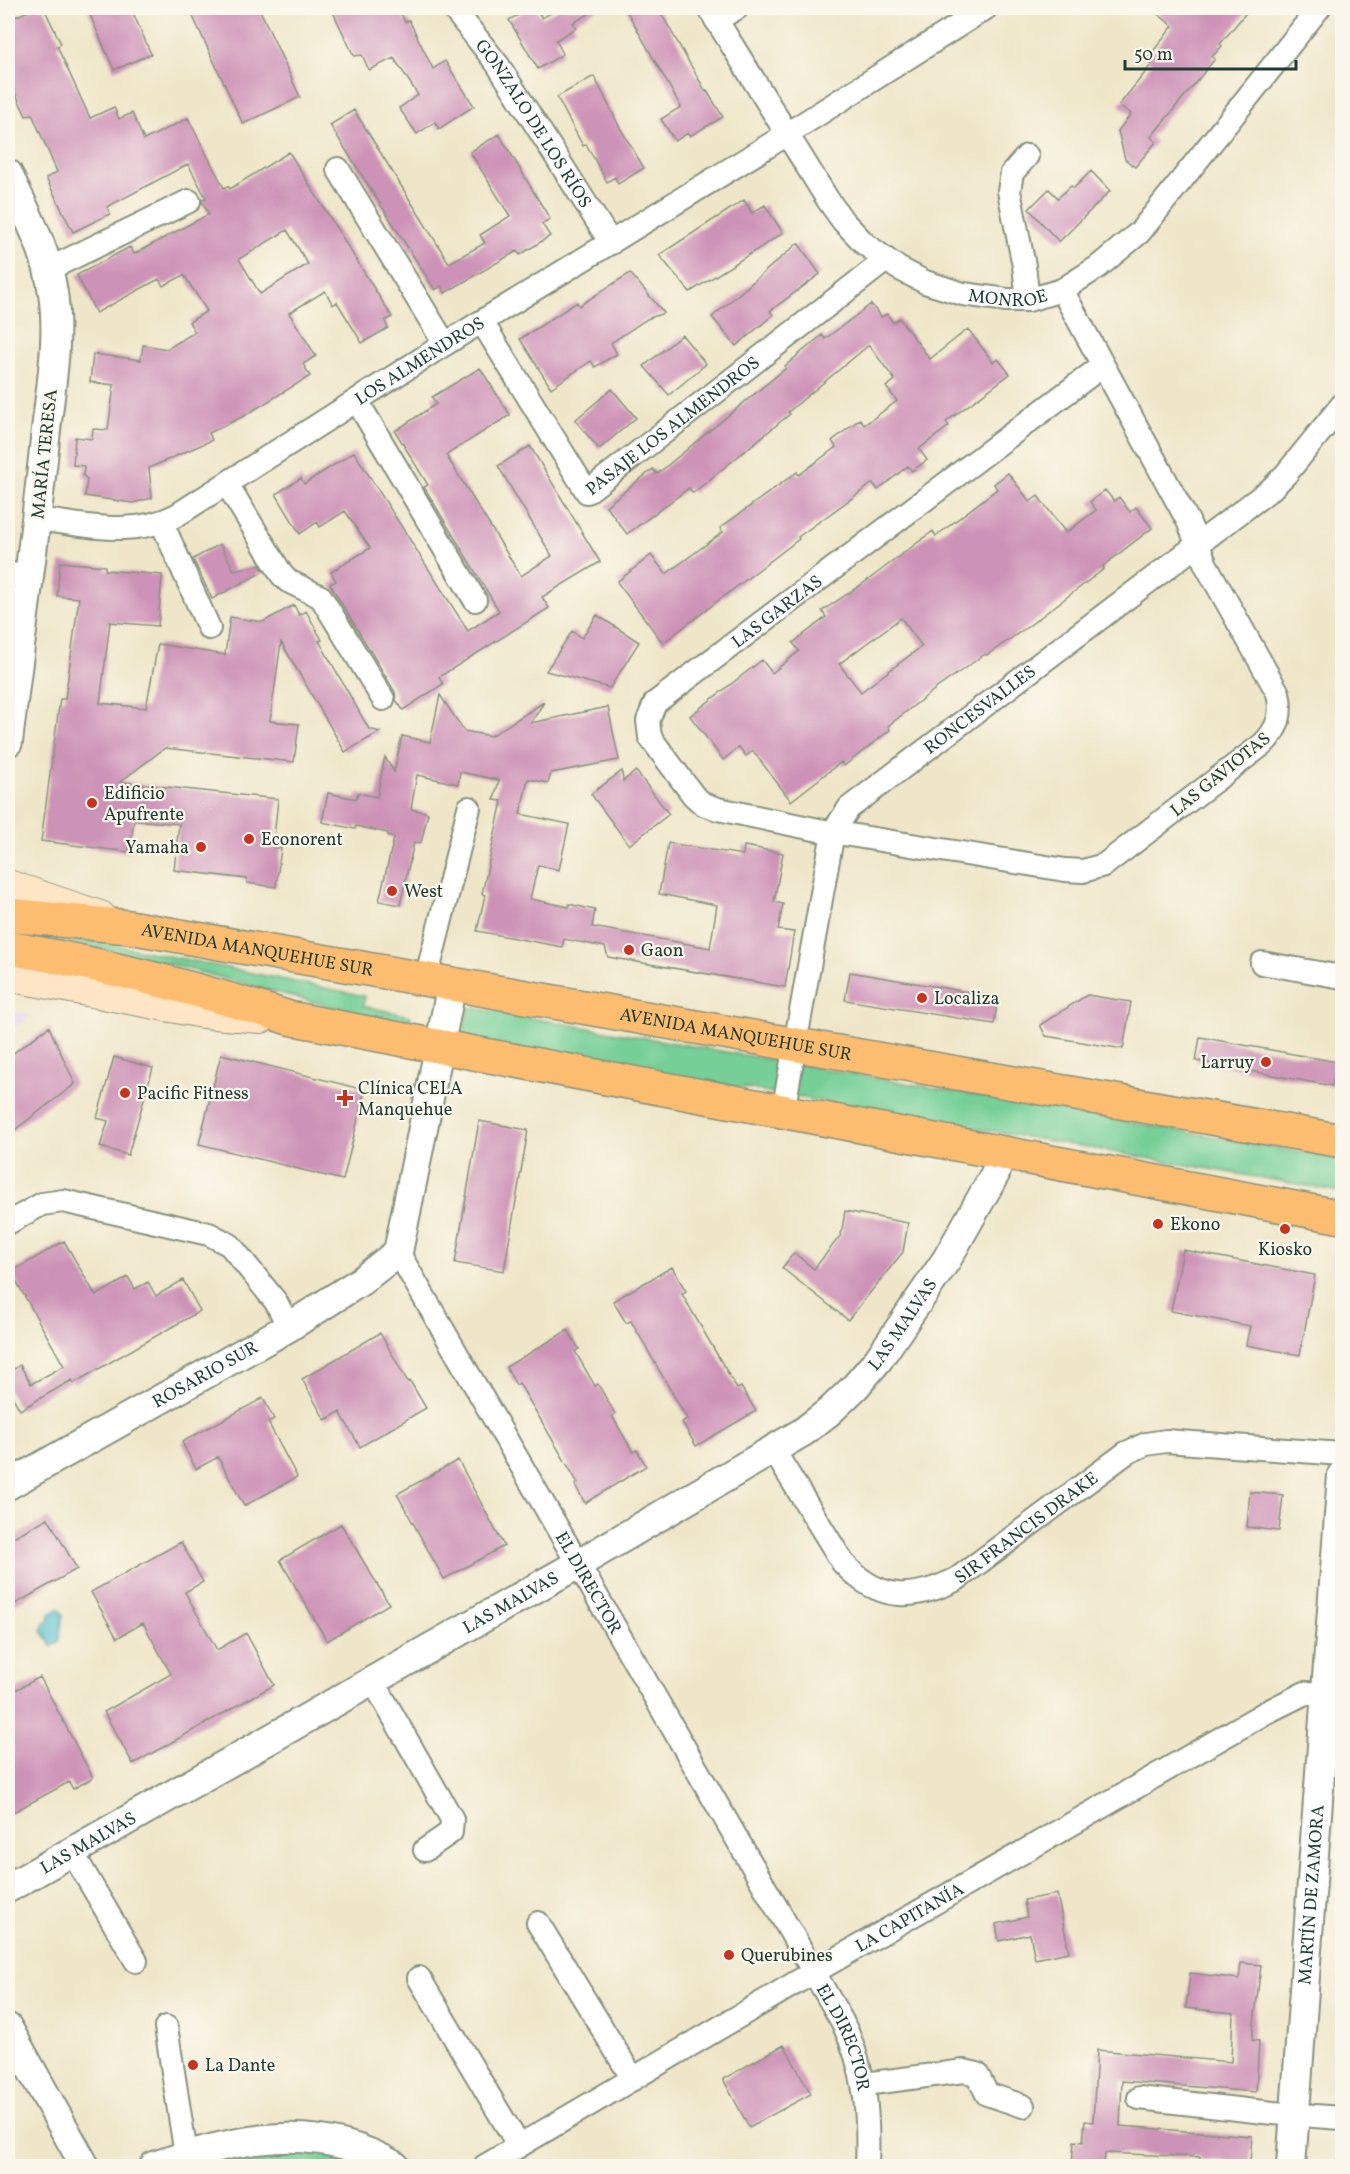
<svg xmlns="http://www.w3.org/2000/svg" width="1350" height="2174" font-family="Vollkorn,serif">
	<style>
		.built { fill: #e1d4f3 }
		.green { fill: #75cf96; stroke: #4a8665; stroke-width: 1.5 }
		.water { fill: #55c0d0; stroke: #3a7e82; stroke-width: 1.5 }
		.building { fill: #cd92b7; fill-rule: evenodd }
		.lines { fill: none; stroke-linecap: round; stroke-linejoin: round }
		.minor-casing { stroke: #87927e; stroke-width: 26 }
		.tertiary-casing { stroke: #87927e; stroke-width: 32 }
		.secondary-casing { stroke: #87927e; stroke-width: 34 }
		.primary-casing { stroke: #87927e; stroke-width: 36 }
		.minor { stroke: #fff; stroke-width: 22 }
		.tertiary { stroke: #fff; stroke-width: 28 }
		.secondary { stroke: #fee5c5; stroke-width: 32 }
		.primary { stroke: #fcbd6f; stroke-width: 33 }
		.poi-dot { fill: #c8321e; stroke: #fbf7ec; stroke-width: 2 }
		.labels { text-anchor: middle; stroke-width: 4.5; stroke-linejoin: round; paint-order: stroke }
		.street-label { font-size: 18px; fill: #1f3d34; stroke: #fbf7ec }
		.poi-label { font-size: 18px; fill: #1f3d34; stroke: #fbf7ec; text-anchor: start }
	</style>
	<rect width="100%" height="100%" fill="#fbf7ec"/>
	<filter id="ink" filterUnits="userSpaceOnUse"><feTurbulence type="fractalNoise" baseFrequency=".0167" numOctaves="2"/><feDisplacementMap in="SourceGraphic" scale="12" xChannelSelector="R" yChannelSelector="G"/><feConvolveMatrix kernelMatrix="1 2 1 2 8 2 1 2 1" color-interpolation-filters="sRGB"/></filter>
	<filter id="wash" filterUnits="userSpaceOnUse"><feTurbulence type="fractalNoise" baseFrequency=".008" numOctaves="4" result="noise"/><feDisplacementMap in="SourceGraphic" scale="24" xChannelSelector="R" yChannelSelector="G"/><feGaussianBlur stdDeviation="1.35" result="paint"/><feColorMatrix in="noise" values="0 0 0 0 0 0 0 0 0 0 0 0 0 0 0 0 0 1.4 0 .05"/><feComposite in="paint" operator="in"/></filter>
	<g filter="url(#wash)">
		<rect width="100%" height="100%" fill="#efe6c9"/>
		<!-- built -->
		<path class="built" d="M8,1011L32,1015L8,1031Z"/>
		<!-- green -->
		<path class="green" d="M31,928L365,996L363,1006L411,1016L409,1027L146,958L29,934Z
			M468,1007L1342,1159V1192L463,1039Z
			M247,2150H330L371,2166H185Z"/>
		<!-- water -->
		<path class="water" d="M59,1608L63,1615L59,1641L52,1646L42,1631L44,1624L49,1621L50,1614Z"/>
		<g id="blocks">
			<!-- building -->
			<path class="building" d="M35,8H44L61,44L57,46L90,118L114,107L119,119L132,113L144,140L188,118L224,188L228,186L230,189L289,152L392,317L385,321L388,328L362,343L337,302L333,305L325,291L289,313L316,356L303,364L310,376L244,416L209,433L212,440L149,468L152,498L133,503L85,496L87,479L83,476L84,466L73,465L75,437L92,439L93,429L108,430L114,385L90,382L93,354L141,360L143,345L167,349L195,332L189,322L207,311L184,275L163,286L159,279L96,313L77,275L130,247L134,254L209,214L202,202V200L206,198L188,164L107,207L110,214L73,232L46,178L57,172L32,114L26,116L8,77V20ZM287,230L308,264L260,294L239,259Z
				M87,8H131L151,54L114,70Z
				M189,8H259L300,97L243,124Z
				M331,8H398L405,22L409,20L433,69L445,61L474,106L439,129L435,122L417,134L399,108L418,95L394,58L369,70L362,55L354,56Z
				M530,8H536L542,18L560,8H599L573,23L576,28L556,40L563,54L538,69L509,20Z
				M625,8H658L706,92L707,91L723,117L690,136L688,133L675,141L661,119L681,107Z
				M1150,8H1250L1220,44L1222,46L1212,57L1215,59L1151,137L1156,142L1135,167L1125,159L1118,131L1131,114L1119,105L1152,64L1147,59L1173,26Z
				M594,76L619,126L644,168L618,184L615,177L607,182L586,144L583,146L557,97Z
				M354,110L449,263L485,243L480,235L510,216L470,152L499,134L550,219L542,224L550,236L520,255L517,251L445,293L441,286L435,290L330,125Z
				M1091,171L1110,191L1059,242L1029,209L1049,189L1058,198L1071,186L1074,188Z
				M744,200L752,213L765,205L783,233L690,292L659,255Z
				M798,243L820,274L770,311L773,315L736,346L712,317Z
				M630,273L664,313L647,319L611,343L617,354L595,367L591,361L551,388L520,339L577,302L579,306Z
				M871,304L881,317L887,314L893,323L899,318L930,359L968,329L993,362L998,359L1010,374L946,422L949,426L919,449L927,460L912,471L908,466L878,490L873,483L798,537L799,539L663,643L617,582L651,555L666,574L723,532L720,528L797,472L799,475L836,447L832,441L860,419L864,425L897,401L886,387L895,380L869,345L788,412L790,414L693,493L689,488L627,534L606,506L653,469L657,474L786,368L785,366L822,335L825,339Z
				M682,335L706,364L669,395L644,366Z
				M480,368L510,415L446,455L521,576L552,556L498,466L530,446L600,562L542,597L549,608L439,677L443,684L403,710L396,700L395,692L330,584L336,581L331,572L370,548L345,511L320,527L317,522L300,534L276,494L301,478L304,484L354,452L468,631L499,611L424,487L428,485L395,431L436,404L432,397Z
				M612,389L636,418L599,449L575,420Z
				M1008,473L1030,502L1038,496L1066,533L1096,510L1090,502L1105,490L1114,501L1119,497L1130,512L1136,507L1152,528L1103,566L1104,569L1026,628L987,655L985,654L934,690L888,726L890,730L844,766L841,762L791,801L753,751L746,756L739,747L723,760L690,716L762,660L772,673L799,651L793,643L826,617L822,611L868,580L933,531L936,536L997,489L994,484ZM901,618L922,646L861,692L839,664Z
				M220,544L234,570L260,565L264,571L212,599L193,559Z
				M60,562L105,566V570L162,575L158,626L110,622L100,703L146,708L158,644L225,655L230,617L263,622L294,605L299,615L306,611L322,640L319,641L369,729L380,732L345,752L281,642L270,721L299,724L294,762L165,748L120,782L278,799L273,848H281L276,887L247,883V879L174,870L179,824L134,820L129,852L41,841L60,699H65L79,598L57,596Z
				M597,615L639,642L610,688L546,671L572,631L582,638Z
				M440,695L464,731L491,736L544,702L531,723L608,707L619,760L551,773L548,783L528,779L520,814L569,824L559,870L538,865L530,899L569,907V904L595,910L592,927L710,948L717,905L659,894L668,843L743,855L744,846L783,853L774,902L783,904L778,930L794,932L785,987L608,957L605,947L564,939L562,947L477,931L485,895L482,894L502,801L494,800L499,780L460,772L458,784L417,775L411,809L428,813L421,843L414,842L400,905L379,901L394,838L388,836V833L356,826L355,829L322,822L328,793L356,799L358,793L377,797L385,757L394,772L402,736L430,742Z
				M622,771L623,781L636,771L669,814L629,845L591,794Z
				M850,972L998,997L994,1024L845,1000Z
				M1087,995L1131,1002L1123,1049L1046,1036L1040,1025Z
				M49,1027L75,1084L8,1135V1057Z
				M1200,1037L1337,1062L1332,1086L1196,1061Z
				M221,1054L365,1090L343,1180L199,1144Z
				M114,1057L153,1068L128,1155L100,1147L108,1121L97,1118Z
				M479,1121L528,1130L504,1271L455,1263Z
				M845,1211L908,1223L903,1252L848,1320L782,1268L794,1253L814,1269L841,1235Z
				M64,1241L96,1296L128,1277L135,1289L148,1282L156,1296L183,1280L200,1311L74,1383L72,1380L20,1410L8,1389V1373L20,1365L31,1384L64,1366L11,1272Z
				M1183,1250L1315,1275L1300,1355L1246,1345L1250,1326L1171,1311Z
				M672,1267L686,1291L682,1294L737,1389L741,1387L756,1411L696,1446L682,1422L687,1419L631,1321L626,1323L613,1301Z
				M568,1330L579,1349L575,1351L595,1386L598,1384L615,1414L612,1416L633,1452L637,1450L646,1466L585,1503L575,1485L578,1483L519,1383L516,1385L506,1367Z
				M380,1333L408,1382L410,1381L426,1408L360,1447L340,1412L325,1420L302,1379Z
				M263,1398L274,1419L268,1422L297,1477L244,1506L218,1457L196,1469L182,1442Z
				M458,1460L504,1546L444,1579L397,1494Z
				M1250,1492L1283,1495L1279,1531L1247,1527Z
				M48,1518L77,1569L8,1608V1540Z
				M341,1524L389,1604L327,1641L280,1560Z
				M181,1542L203,1582L185,1592L217,1650L246,1633L274,1685L133,1764L104,1712L171,1674L143,1623L117,1638L91,1592Z
				M40,1677L93,1778L73,1789L69,1782L8,1815V1694Z
				M1057,1894L1069,1952L1035,1959L1030,1934L999,1941L996,1924L1027,1917L1024,1900Z
				M1241,1963L1261,1965L1252,2040L1259,2041L1256,2092L1122,2081L1120,2126L1252,2136L1250,2162L1200,2160V2157L1105,2153L1104,2166H1082V2164L1072,2163L1074,2141L1083,2142L1085,2121L1093,2122L1097,2050L1231,2062L1233,2013L1186,2008L1190,1973L1239,1979Z
				M784,2045L811,2094L749,2127L723,2079Z"/>
		</g>
	</g>
	<g filter="url(#ink)">
		<use href="#blocks" fill-opacity="0" stroke="#87927e" stroke-width="1.5"/>
		<g class="lines">
			<defs>
				<g id="minor">
					<path id="s1" d="M453,8L498,65L611,243"/>
					<path id="s2" d="M709,8L828,200L843,221L865,244L898,268L925,282L963,294L1007,300H1028L1062,290L1098,267L1140,232L1319,8"/>
					<path d="M716,20L737,8"/>
					<path d="M1027,156L1012,173L1009,191L1024,266L1028,300"/>
					<path d="M338,169L445,344"/>
					<path d="M49,269L189,201"/>
					<path id="s3" d="M1062,290L1188,521L1206,565L1278,693C1283,714 1278,729 1263,744L1104,865L1083,871L1065,870L819,830L718,809L703,804L693,795L650,737L648,721L655,703L1102,366"/>
					<path id="s4" d="M482,322L587,492L886,260"/>
					<path d="M357,401L475,600"/>
					<path d="M227,484L282,575L288,581L321,597L383,699"/>
					<path id="s5" d="M37,519C85,525 132,538 177,515L445,344L768,146L986,8"/>
					<path d="M162,523L209,628"/>
					<path d="M8,574L29,576"/>
					<path d="M1262,963L1342,977"/>
					<path d="M426,979L469,808"/>
					<path id="s6" d="M783,1112L833,832L849,808L1271,489L1286,474L1342,405"/>
					<path d="M8,1223L42,1204L63,1201L209,1234L230,1245L276,1302L289,1327"/>
					<path id="s7" d="M398,1252L842,2021C866,2070 869,2113 867,2166"/>
					<path id="s8" d="M774,1451L843,1563C879,1602 912,1601 957,1579L1126,1453L1146,1444L1166,1441L1342,1454"/>
					<path d="M373,1681L452,1819L451,1832L425,1850"/>
					<path d="M72,1852L136,1961"/>
					<path d="M538,1923L633,2079"/>
					<path d="M419,1978L519,2146"/>
					<path d="M166,2027L186,2155"/>
					<path d="M865,2084L964,2071L977,2074L987,2094L1023,2106"/>
					<path d="M1139,2098L1273,2113L1342,2118"/>
					<path id="s9" d="M485,2166L814,1972L1265,1713L1305,1693L1342,1694"/>
				</g>
				<g id="tertiary">
					<path d="M8,174C26,213 47,250 53,293C60,341 50,391 45,439C35,540 20,641 8,742"/>
					<path id="s10" d="M8,1485L289,1327L361,1281L398,1252L452,984"/>
					<path id="s11" d="M8,1888L578,1564L803,1432L830,1411L855,1387L878,1360L947,1259L995,1174L1001,1153"/>
					<path d="M8,2028L85,2166"/>
					<path d="M154,2166C235,2138 317,2120 395,2166"/>
					<path id="s12" d="M1291,2166L1342,1475"/>
				</g>
				<path id="secondary" d="M8,886L100,917
					M8,975L203,1012L261,1017"/>
				<g id="primary">
					<path id="s13" d="M8,915L129,927L1342,1141"/>
					<path d="M8,948C104,964 196,988 289,1018L1342,1217"/>
				</g>
			</defs>
			<!-- minor casing -->
			<use href="#minor" class="minor-casing"/>
			<!-- tertiary casing -->
			<use href="#tertiary" class="tertiary-casing"/>
			<!-- secondary casing -->
			<use href="#secondary" class="secondary-casing"/>
			<!-- primary casing -->
			<use href="#primary" class="primary-casing"/>
			<!-- minor -->
			<use href="#minor" class="minor"/>
			<!-- tertiary -->
			<use href="#tertiary" class="tertiary"/>
			<!-- secondary -->
			<use href="#secondary" class="secondary"/>
			<!-- primary -->
			<use href="#primary" class="primary"/>
		</g>
	</g>
	<!-- markers -->
	<g class="poi-dot">
		<circle cx="92" cy="803" r="6"/>
		<circle cx="249" cy="839" r="6"/>
		<circle cx="201" cy="847" r="6"/>
		<circle cx="392" cy="891" r="6"/>
		<circle cx="629" cy="950" r="6"/>
		<circle cx="922" cy="998" r="6"/>
		<circle cx="1266" cy="1062" r="6"/>
		<circle cx="125" cy="1093" r="6"/>
		<path d="M342 1089h6v6h6v6h-6v6h-6v-6h-6v-6h6z"/>
		<circle cx="1158" cy="1224" r="6"/>
		<circle cx="1285" cy="1229" r="6"/>
		<circle cx="729" cy="1955" r="6"/>
		<circle cx="193" cy="2065" r="6"/>
	</g>
	<g class="labels">
		<!-- street labels -->
		<g class="street-label">
			<text dy="6" stroke="none"><textPath href="#s1" startOffset="141">GONZALO DE LOS RÍOS</textPath></text>
			<text dy="6" stroke="none"><textPath href="#s2" startOffset="440">MONROE</textPath></text>
			<text dy="6" stroke="none"><textPath href="#s5" startOffset="430">LOS ALMENDROS</textPath></text>
			<text dy="6" stroke="none"><textPath href="#s4" startOffset="308">PASAJE LOS ALMENDROS</textPath></text>
			<text transform="translate(44 454) rotate(-84)" y="6">MARÍA TERESA</text>
			<text dy="6" stroke="none"><textPath href="#s3" startOffset="1395">LAS GARZAS</textPath></text>
			<text dy="6" stroke="none"><textPath href="#s6" startOffset="477">RONCESVALLES</textPath></text>
			<text transform="translate(1220 774) rotate(-39)" y="6">LAS GAVIOTAS</text>
			<text dy="6" stroke="none"><textPath href="#s13" startOffset="252">AVENIDA MANQUEHUE SUR</textPath></text>
			<text dy="6" stroke="none"><textPath href="#s13" startOffset="738">AVENIDA MANQUEHUE SUR</textPath></text>
			<text dy="6" stroke="none"><textPath href="#s11" startOffset="1064">LAS MALVAS</textPath></text>
			<text dy="6" stroke="none"><textPath href="#s10" startOffset="226">ROSARIO SUR</textPath></text>
			<text dy="6" stroke="none"><textPath href="#s8" startOffset="344">SIR FRANCIS DRAKE</textPath></text>
			<text dy="6" stroke="none"><textPath href="#s7" startOffset="382">EL DIRECTOR</textPath></text>
			<text dy="6" stroke="none"><textPath href="#s11" startOffset="578">LAS MALVAS</textPath></text>
			<text dy="6" stroke="none"><textPath href="#s11" startOffset="92">LAS MALVAS</textPath></text>
			<text dy="6" stroke="none"><textPath href="#s12" startOffset="272">MARTÍN DE ZAMORA</textPath></text>
			<text dy="6" stroke="none"><textPath href="#s9" startOffset="492">LA CAPITANÍA</textPath></text>
			<text dy="6" stroke="none"><textPath href="#s7" startOffset="904">EL DIRECTOR</textPath></text>
		</g>
		<!-- poi labels -->
		<g class="poi-label">
			<text x="104" y="799">Edificio<tspan x="104" dy="21">Apufrente</tspan></text>
			<text x="261" y="845">Econorent</text>
			<text x="189" y="853" text-anchor="end">Yamaha</text>
			<text x="404" y="897">West</text>
			<text x="641" y="956">Gaon</text>
			<text x="934" y="1004">Localiza</text>
			<text x="1254" y="1068" text-anchor="end">Larruy</text>
			<text x="358" y="1094">Clínica CELA<tspan x="358" dy="21">Manquehue</tspan></text>
			<text x="137" y="1099">Pacific Fitness</text>
			<text x="1170" y="1230">Ekono</text>
			<text x="1285" y="1255" text-anchor="middle">Kiosko</text>
			<text x="741" y="1961">Querubines</text>
			<text x="205" y="2071">La Dante</text>
		</g>
	</g>
	<!-- margin -->
	<rect width="1350" height="2174" fill="none" stroke="#fbf7ec" stroke-width="30"/>
	<!-- scale -->
	<path d="M1125 60v9h171v-9" fill="none" stroke="#1f3d34" stroke-width="3"/>
	<text x="1134" y="60" font-size="18" fill="#1f3d34" stroke="#fbf7ec" stroke-width="4.5" paint-order="stroke">50 m</text>
</svg>
